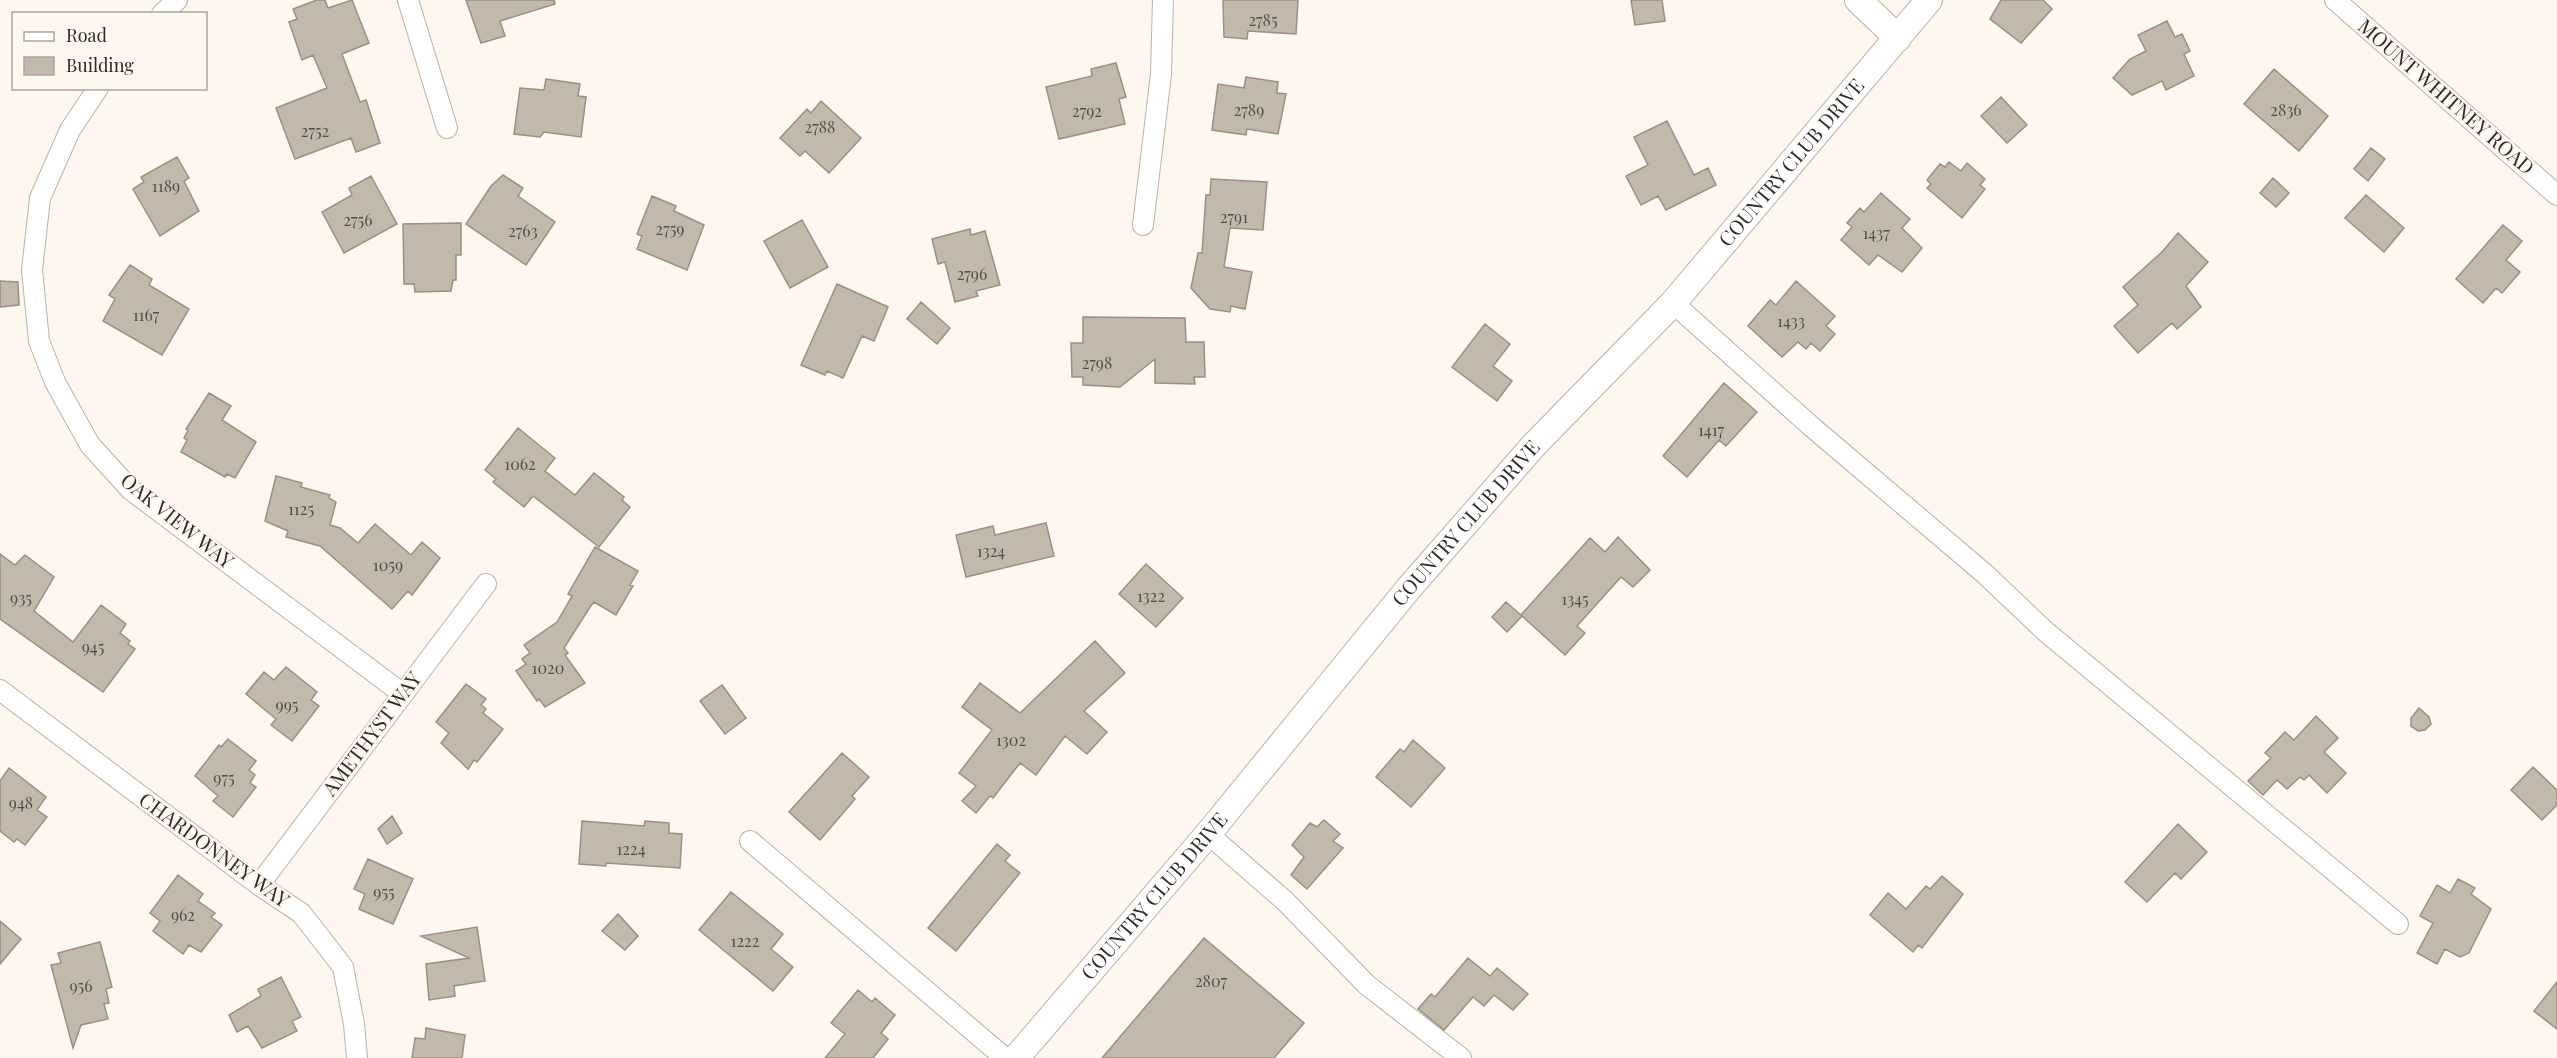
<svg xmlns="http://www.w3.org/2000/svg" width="2557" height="1058" font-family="'Playfair Display',serif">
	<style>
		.building { fill: #c3b9ab; stroke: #999082; stroke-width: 1.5 }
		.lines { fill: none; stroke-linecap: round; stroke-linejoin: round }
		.minor-casing { stroke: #bcb2a4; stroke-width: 22 }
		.tertiary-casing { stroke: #bcb2a4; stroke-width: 28 }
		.minor { stroke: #fff; stroke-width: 20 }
		.tertiary { stroke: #fff; stroke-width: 26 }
		.labels { text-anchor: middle; stroke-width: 5; stroke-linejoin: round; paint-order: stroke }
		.number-label { font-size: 16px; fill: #534e46 }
		.street-label { font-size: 20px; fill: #2e2a25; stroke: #fdf7ef }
	</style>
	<rect width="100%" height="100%" fill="#fdf7ef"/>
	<!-- building -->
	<path class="building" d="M317,0H325L328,8L352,0L369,43L342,54L360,102L366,100L380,143L356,152L351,138L295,159L276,108L327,88L313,55L302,60L289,22L297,19L293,9Z
		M466,0H554L555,4L500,21L505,36L481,43Z
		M1223,0H1298L1296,34L1248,31L1247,39L1224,37Z
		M1631,0H1662L1665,21L1635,25Z
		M2001,0H2043L2052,9L2021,43L1990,19Z
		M2167,21L2175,37L2182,34L2190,51L2184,54L2194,76L2166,90L2162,81L2132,95L2113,78L2130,59L2146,51L2138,35Z
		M1116,63L1126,97L1119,99L1125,124L1059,139L1046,87L1092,76L1091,69Z
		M2274,69L2328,116L2299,151L2244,104Z
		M1246,77L1278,82L1277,93L1286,94L1278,134L1247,129L1246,135L1212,130L1218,84L1244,88Z
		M546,79L580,84L578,96L586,97L581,137L544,132L540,137L514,134L520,88L544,90Z
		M2001,97L2027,125L2007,143L1981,116Z
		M821,101L861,138L829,173L805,151L800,156L780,138L807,109L811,113Z
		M1667,121L1694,175L1708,168L1716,185L1666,210L1658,196L1641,205L1626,176L1648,165L1634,137Z
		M2371,148L2385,159L2368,181L2354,169Z
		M177,157L189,178L184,181L199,211L160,236L133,189L144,182L141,177Z
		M1949,162L1961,171L1967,163L1985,179L1980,185L1985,189L1962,218L1927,188L1931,184L1927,180L1940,164L1945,167Z
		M503,175L523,188L518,196L555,222L526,265L466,224L491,186Z
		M371,176L397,224L344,253L322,212L352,195L349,188Z
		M2273,178L2289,193L2276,207L2260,193Z
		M1211,179L1267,182L1263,230L1230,228L1224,267L1252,272L1245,309L1231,306L1230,312L1210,309L1191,288L1198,253H1202L1206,195H1210Z
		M1881,193L1910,219L1902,228L1922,248L1902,272L1878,255L1869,265L1841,240L1852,227L1847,223L1860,208L1864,212Z
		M2366,195L2404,228L2384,252L2345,218Z
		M652,196L676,206L674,211L704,225L687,270L637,249L642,236L637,234Z
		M802,220L828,267L790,288L764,241Z
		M461,223V255H456V280H453L451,291L415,292L414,284H404L403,224Z
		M2503,225L2522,241L2506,260L2520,272L2502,293L2496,288L2483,303L2456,279Z
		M970,229L971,235L985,231L1000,285L976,291L978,296L955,302L945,262L938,264L932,239Z
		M2178,233L2208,262L2186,286L2201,307L2177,329L2172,323L2138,353L2114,326L2138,305L2123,287L2162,252Z
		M130,265L152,279L149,285L189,309L162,355L103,321L115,299L109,295Z
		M0,281L18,282L19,305L0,307Z
		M1796,281L1835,316L1826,326L1835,334L1820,351L1811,343L1806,349L1798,342L1782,357L1748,326L1770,300L1776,305Z
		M837,284L888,307L874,341L862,336L843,378L827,371L825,375L801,365Z
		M921,302L950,328L937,344L907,319Z
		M1083,317L1185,318L1186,342H1204L1205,377H1194L1195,384L1155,383V359L1120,387L1083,385V377H1072L1071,343H1083Z
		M1485,324L1510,344L1493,366L1512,381L1497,401L1452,367Z
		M1724,383L1757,412L1726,446L1719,440L1687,477L1663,456Z
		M209,393L231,406L222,420L256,442L235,478L227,474L225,477L181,452L187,440L184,438L188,430L186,429Z
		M518,428L555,458L545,471L575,495L594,473L624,497L622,500L630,507L599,547L533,496L524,507L493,482L496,479L485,470Z
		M276,476L302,483L301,487L330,495L329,498L336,502L330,525L340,528L358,543L375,524L411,555L422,542L440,558L412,595L408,591L392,609L320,546L286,537L288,531L265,521Z
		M1046,523L1054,556L966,577L956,535L993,526L995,535Z
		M1618,537L1650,570L1633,587L1621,577L1577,626L1585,633L1565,655L1521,615L1590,538L1605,552Z
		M595,547L638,571L630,585L633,586L616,615L594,602L590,607L564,648L568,653L565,655L585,683L545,707L539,699L537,701L516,671L526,664L522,659L530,653L524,645L557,622L572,596L568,594Z
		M0,554L15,565L25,555L54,577L34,611L73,642L101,605L126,624L120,633L130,641L128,644L135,649L103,692L0,619Z
		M1146,564L1183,598L1156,627L1119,594Z
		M1506,602L1522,616L1507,632L1492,617Z
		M1095,641L1125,673L1084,711L1107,732L1087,754L1065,736L1036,775L1020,763L993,798L990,796L976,813L962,801L976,786L959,773L992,730L962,707L980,683L1020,713Z
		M286,667L317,692L311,700L319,706L292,741L271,725L276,719L246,694L264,672L274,680Z
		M466,684L486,699L481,705L486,709L483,713L503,729L477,762L474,760L468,769L441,743L449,733L436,722Z
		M722,685L746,718L725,734L700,701Z
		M2419,708L2429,717L2431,724L2425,730L2418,731L2411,726V718Z
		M2316,716L2338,738L2324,752L2346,773L2327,793L2309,775L2304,780L2300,777L2287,789L2277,780L2263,795L2248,781L2271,758L2265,753L2285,732L2294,740Z
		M228,739L256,761L249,770L255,775L250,783L256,787L233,817L213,801L218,796L195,776L219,745L221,747Z
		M1413,740L1445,768L1411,807L1376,777L1400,749L1404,752Z
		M842,753L869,777L852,796L855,799L820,840L789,812Z
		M2533,767L2557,790V805L2542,820L2511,790Z
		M9,768L46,797L37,810L47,817L25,845L17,839L14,842L0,831V781Z
		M392,816L402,833L387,844L378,829Z
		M1324,820L1340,834L1333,841L1343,848L1307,889L1291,875L1304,857L1292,845L1310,823L1317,827Z
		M582,821L644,826L645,821L669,823V833L682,834L680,868L606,863V866L579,864Z
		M2178,824L2207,852L2181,879L2175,873L2147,902L2125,882Z
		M997,844L1010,855L1005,861L1020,873L956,951L928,928Z
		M368,859L413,879L393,924L359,909L365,894L354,889Z
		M178,875L203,894L198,901L215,913L211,917L222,925L201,952L189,945L183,954L153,931L160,921L150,913Z
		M1942,876L1963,894L1922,948L1918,945L1913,952L1870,915L1888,893L1906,909L1926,886L1930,889Z
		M2458,879L2475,888L2471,894L2491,909L2469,953L2460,957L2445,949L2437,964L2417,953L2433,923L2420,916L2437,885L2450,893Z
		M731,892L783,934L771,949L793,967L773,991L699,930Z
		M618,914L638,936L625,950L602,931Z
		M0,921L21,939L0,964Z
		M477,927L485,981L454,986L455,996L429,1000L426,964L469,958L421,936Z
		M1204,938L1304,1023L1274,1058H1102Z
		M100,942L112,987L106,989L109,1003L104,1004L108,1019L81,1025L73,1048L51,965L61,963L58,953Z
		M1468,958L1490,976L1497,968L1528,994L1513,1010L1494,995L1484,1006L1473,997L1444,1030L1418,1009L1431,994L1435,997Z
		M281,977L301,1017L292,1021L297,1031L262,1048L248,1026L237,1032L229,1015L261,996L258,989Z
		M2557,982V1029L2534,1011Z
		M858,990L872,1002L875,998L895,1015L881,1033L888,1039L873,1058H825L845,1034L831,1023Z
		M426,1028L465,1035L462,1058H412L415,1038L425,1039Z"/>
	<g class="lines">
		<defs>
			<path id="minor" d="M408,0L447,128
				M2335,0L2557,195
				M162,14L177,0
				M98,88L70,130L40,198L32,270L39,341L55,382L90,445L131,490L403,694
				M1143,225L1161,74L1163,0
				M1673,303L1812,427L1985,574L2045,631L2398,924
				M0,690L259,885L301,913L343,967L354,1024L357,1058
				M1208,834L1285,901L1367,985L1461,1058
				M750,841L1005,1058
				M259,885L486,584"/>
			<g id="tertiary">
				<path d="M1858,0L1898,38"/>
				<path id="s1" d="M1016,1058L1208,834L1409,588L1535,444L1673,303L1929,0"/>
			</g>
		</defs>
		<!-- minor casing -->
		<use href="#minor" class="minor-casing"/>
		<!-- tertiary casing -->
		<use href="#tertiary" class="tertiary-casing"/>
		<!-- minor -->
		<use href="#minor" class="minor"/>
		<!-- tertiary -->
		<use href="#tertiary" class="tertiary"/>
	</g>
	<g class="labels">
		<!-- number labels -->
		<g class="number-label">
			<text x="1263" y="26">2785</text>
			<text x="1249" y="116">2789</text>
			<text x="2286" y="116">2836</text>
			<text x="1087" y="117">2792</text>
			<text x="820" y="133">2788</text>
			<text x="315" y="137">2752</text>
			<text x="166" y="192">1189</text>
			<text x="1234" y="223">2791</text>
			<text x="358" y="226">2756</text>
			<text x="670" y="235">2759</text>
			<text x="523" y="237">2763</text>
			<text x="1876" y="239">1437</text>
			<text x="972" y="280">2796</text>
			<text x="146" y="321">1167</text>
			<text x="1791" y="327">1433</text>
			<text x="1097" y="369">2798</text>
			<text x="1711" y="436">1417</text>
			<text x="520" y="470">1062</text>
			<text x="301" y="515">1125</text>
			<text x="991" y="557">1324</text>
			<text x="388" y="571">1059</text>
			<text x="1151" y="602">1322</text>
			<text x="21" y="604">935</text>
			<text x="1575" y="605">1345</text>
			<text x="93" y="653">945</text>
			<text x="548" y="674">1020</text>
			<text x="287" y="711">995</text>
			<text x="1011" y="746">1302</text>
			<text x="224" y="784">975</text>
			<text x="21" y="809">948</text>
			<text x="631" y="855">1224</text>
			<text x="384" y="898">955</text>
			<text x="183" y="921">962</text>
			<text x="745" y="947">1222</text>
			<text x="1211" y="987">2807</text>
			<text x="81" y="992">956</text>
		</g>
		<!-- street labels -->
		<g class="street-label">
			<text transform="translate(2446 97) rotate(41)" y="7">MOUNT WHITNEY ROAD</text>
			<text dy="7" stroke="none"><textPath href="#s1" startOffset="1185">COUNTRY CLUB DRIVE</textPath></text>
			<text transform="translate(177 521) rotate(39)" y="7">OAK VIEW WAY</text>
			<text dy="7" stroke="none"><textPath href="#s1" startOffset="699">COUNTRY CLUB DRIVE</textPath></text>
			<text transform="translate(372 734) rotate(-53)" y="7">AMETHYST WAY</text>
			<text transform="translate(214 850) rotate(36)" y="7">CHARDONNEY WAY</text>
			<text dy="7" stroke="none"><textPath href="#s1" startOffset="213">COUNTRY CLUB DRIVE</textPath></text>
		</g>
	</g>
	<!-- legend -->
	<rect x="12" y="12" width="195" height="78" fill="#fdf7ef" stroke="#aaa59e" stroke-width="1.5"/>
	<rect x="24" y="32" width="30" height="9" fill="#ffffff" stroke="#aaa59e" stroke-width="1.5"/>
	<text x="66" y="42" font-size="18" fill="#2e2a25">Road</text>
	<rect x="24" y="57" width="30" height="18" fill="#c3b9ab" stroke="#aaa59e" stroke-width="1.5"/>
	<text x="66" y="72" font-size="18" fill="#2e2a25">Building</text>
</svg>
